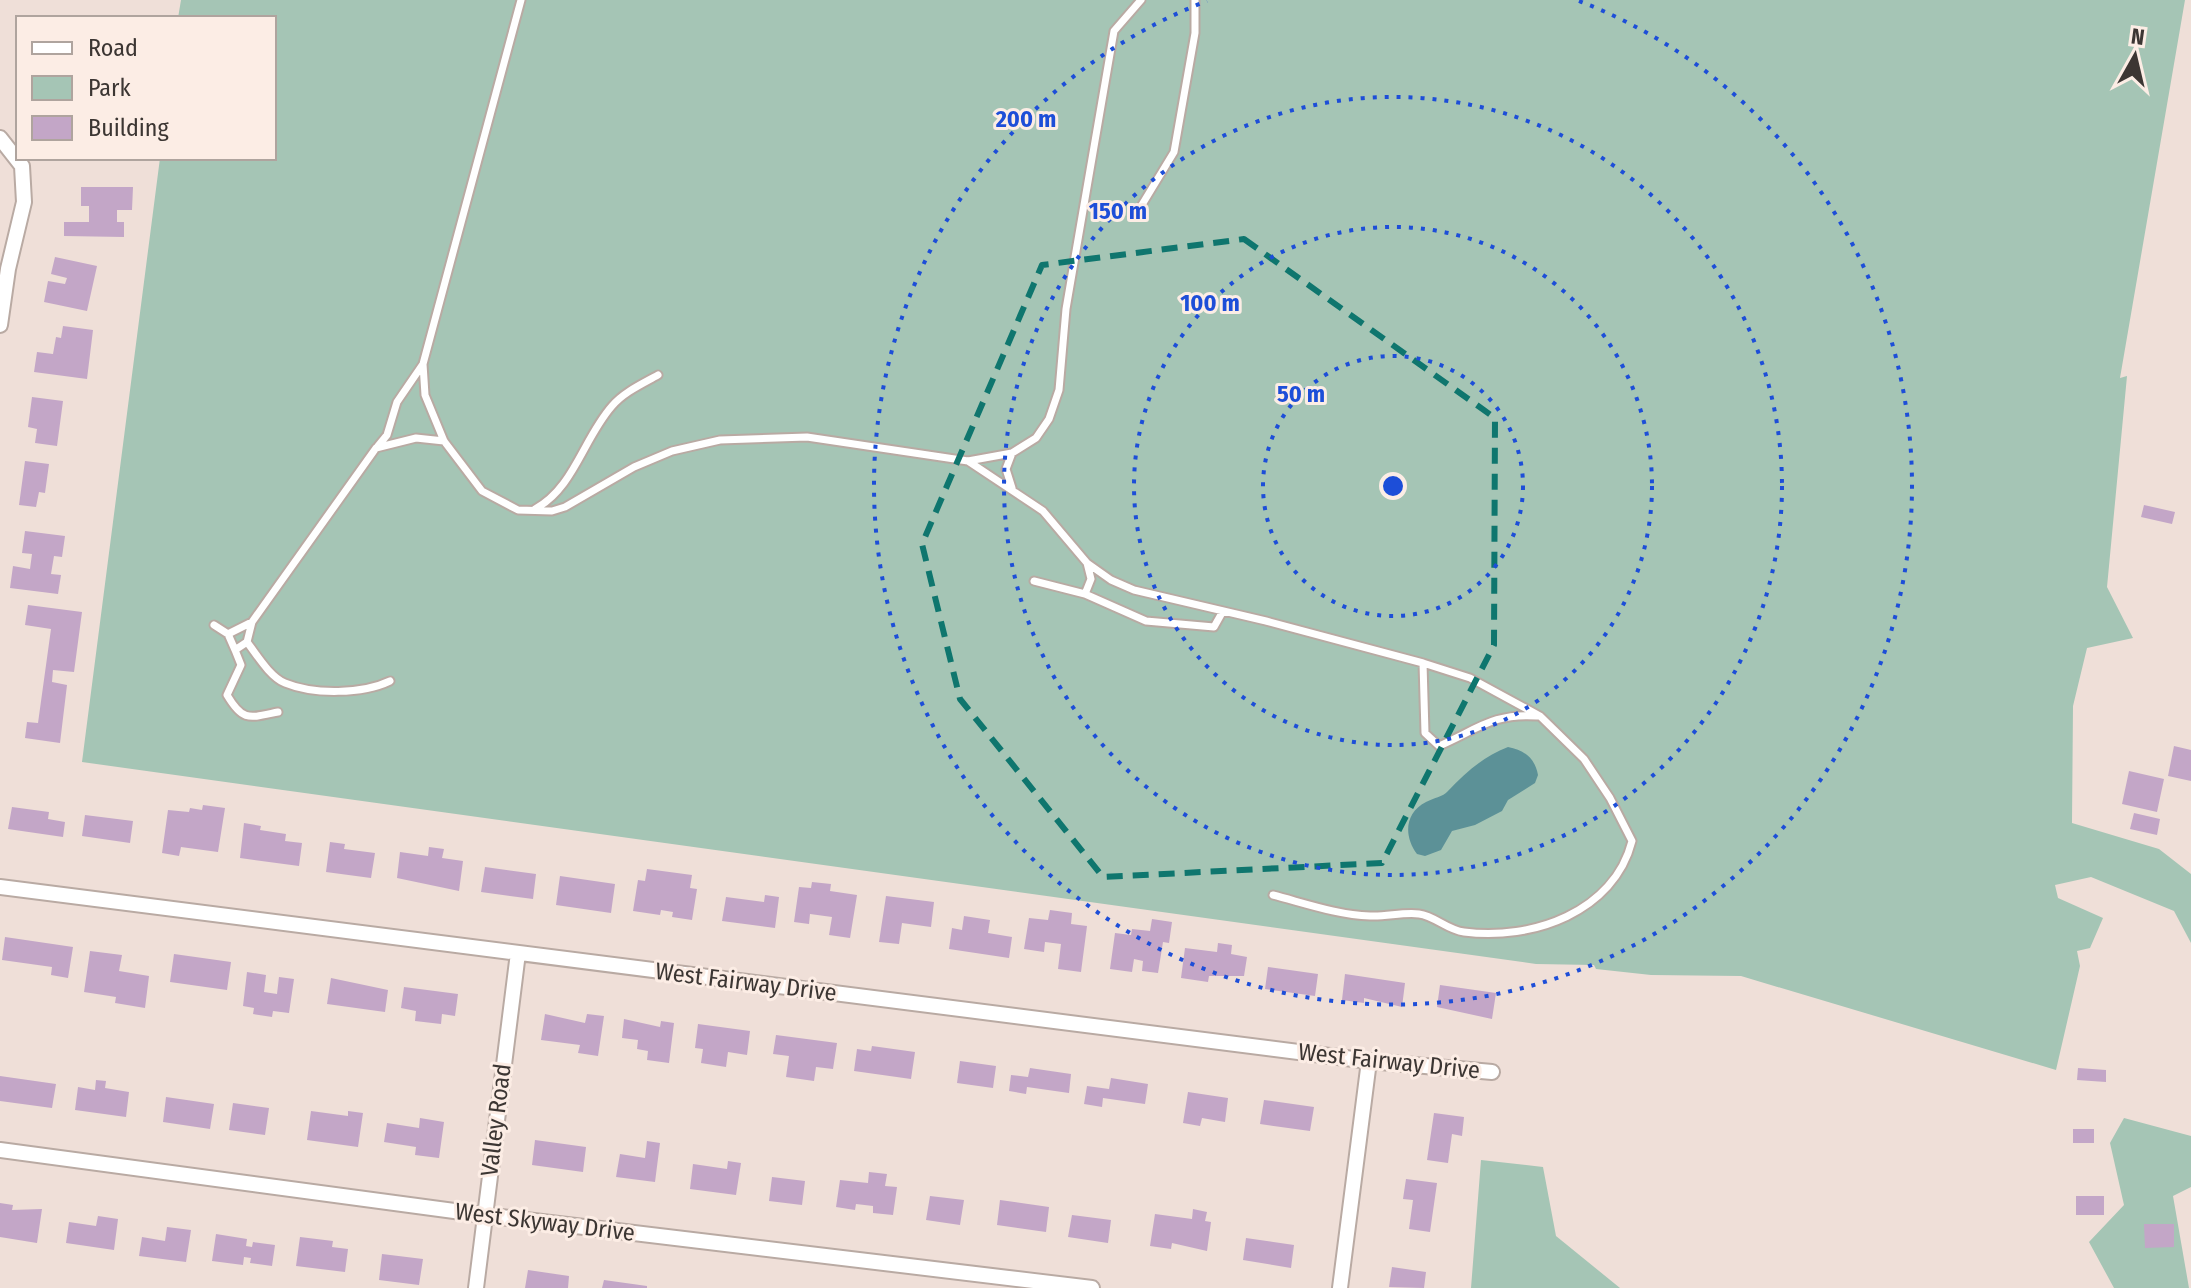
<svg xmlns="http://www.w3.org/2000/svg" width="2191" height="1288" font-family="'Fira Sans Condensed',sans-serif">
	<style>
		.green { fill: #a5c5b5 }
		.water { fill: #5c9197 }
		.building { fill: #c3a6c7 }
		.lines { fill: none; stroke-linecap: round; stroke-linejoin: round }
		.lane-casing { stroke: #b9aaa3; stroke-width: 11 }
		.street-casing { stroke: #b9aaa3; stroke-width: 18 }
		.lane { stroke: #fff; stroke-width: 7 }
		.street { stroke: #fff; stroke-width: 14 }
		.marked { fill: none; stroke: #0f766e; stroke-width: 6; stroke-dasharray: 16 10; stroke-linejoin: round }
		.ring { fill: none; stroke: #1d4ed8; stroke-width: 4; stroke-dasharray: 4 8 }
		.labels { text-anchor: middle; stroke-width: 6; stroke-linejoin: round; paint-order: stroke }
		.street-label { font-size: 24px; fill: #3c3633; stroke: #fcede5 }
		.centre { fill: #1d4ed8; stroke: #fcede5; stroke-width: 4 }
		.ring-label { font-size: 24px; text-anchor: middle; font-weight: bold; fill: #1d4ed8; stroke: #fcede5; stroke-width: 6; stroke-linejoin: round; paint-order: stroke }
	</style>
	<rect width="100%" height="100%" fill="#efdfd8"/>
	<!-- green -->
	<path class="green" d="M181,0H2185L2120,378L2127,376L2107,587L2133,638L2087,648L2073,706L2072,823L2159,849L2191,874V943L2174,911L2091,877L2055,885L2058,898L2103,918L2090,948L2077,951L2080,966L2056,1070L1741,976L1651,975L1596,969L1594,965L1536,964L82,762L160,158H274V18H178Z
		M2124,1118L2191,1136V1187L2173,1196L2189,1288H2114L2089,1242L2124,1205L2110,1143Z
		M1481,1160L1543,1167L1556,1236L1620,1288H1471Z"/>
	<!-- water -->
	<path class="water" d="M1508,747C1524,750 1535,758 1538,775L1535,783L1508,800L1502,811L1475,825L1452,831L1441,850L1425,856L1417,854C1404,837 1404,813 1426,802C1433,798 1443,797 1448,791C1465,773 1484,756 1508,747Z"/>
	<!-- building -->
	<path class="building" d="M81,187H133L132,210H117V222H124V237L64,236V222H89V206H81Z
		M55,257L97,266L87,311L44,302L48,281L65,284L67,278L51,274Z
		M63,326L93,330L87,379L34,372L37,352L53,354L56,337L61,338Z
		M32,397L63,401L57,446L35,443L37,429L28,427Z
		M25,461L49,464L45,493L39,492L36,507L19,505Z
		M2144,505L2175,512L2172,524L2141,517Z
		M25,531L65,536L62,557L54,556L51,574L61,575L58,594L10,588L13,566L30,569L32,554L22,553Z
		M28,605L82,612L74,672L53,670L52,682L67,685L60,743L25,738L27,722L38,723L51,629L25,625Z
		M2174,746L2191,750V781L2168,776Z
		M2129,771L2164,779L2157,812L2122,804Z
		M203,805L225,808L218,852L181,847L179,856L162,853L168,810L189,812L190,808L202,810Z
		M12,807L49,812L48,819L65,822L63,837L8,829Z
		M2134,813L2160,819L2157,835L2130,829Z
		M85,815L133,821L130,843L82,836Z
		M244,823L261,826L260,830L286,834L285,841L302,843L299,866L240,858Z
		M330,842L345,844L344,849L375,853L371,878L326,872Z
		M429,847L444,849L442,858L463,861L459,891L397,878L400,852L428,856Z
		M485,867L536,874L533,899L481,892Z
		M647,869L692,875L690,888L697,889L692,920L672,917L673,912L661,910L660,915L633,911L638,880L645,881Z
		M560,876L615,884L611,913L556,905Z
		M812,882L831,884L830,891L857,895L850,938L829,935L832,917L810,914L809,924L794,922L799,887L811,888Z
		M765,895L779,897L775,928L722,921L726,897L764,902Z
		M886,896L934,902L931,927L902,923L899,944L879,942Z
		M1050,910L1072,913L1071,924L1087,926L1081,972L1058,969L1061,944L1045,942L1044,952L1024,949L1029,918L1048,920Z
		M964,916L990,920L988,933L1012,937L1009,958L949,949L952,928L962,930Z
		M1152,919L1172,922L1169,943L1163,942L1158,973L1142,971L1143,961L1134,959L1132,972L1110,969L1115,933L1131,935L1132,929L1150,931Z
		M5,937L73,947L68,978L51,975L52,967L2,960Z
		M1218,943L1232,945L1231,954L1247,957L1244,976H1209L1208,982L1181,978L1185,948L1217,952Z
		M90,951L122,955L119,971L149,976L145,1008L115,1003L116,997L84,992Z
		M174,954L231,962L227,990L170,982Z
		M1268,967L1318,974L1315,996L1265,989Z
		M247,972L266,975L264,992L277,994L279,977L294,979L289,1013L273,1011L272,1017L253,1014L254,1008L243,1006Z
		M1345,974L1405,983L1402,1007L1364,998V1003L1342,1000Z
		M331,978L388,990L385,1012L327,1004Z
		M1440,985L1496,993L1492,1019L1437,1007Z
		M404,987L458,994L455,1016L442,1014L441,1024L415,1021L416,1011L401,1008Z
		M545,1014L585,1023L587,1014L604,1016L598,1056L578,1053L580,1045L541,1040Z
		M624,1019L660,1027L661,1021L674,1023L669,1063L647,1060L648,1051L637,1049L638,1040L622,1038Z
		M698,1024L750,1031L747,1055L728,1052L726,1067L701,1063L703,1049L695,1048Z
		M776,1035L837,1043L833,1069L816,1067L814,1081L786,1077L789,1056L773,1054Z
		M872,1046L915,1052L911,1079L854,1071L857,1049L871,1051Z
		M960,1061L996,1066L993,1088L957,1083Z
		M1030,1068L1071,1074L1069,1093L1027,1087L1026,1094L1009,1091L1011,1075L1028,1077Z
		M2078,1068L2106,1070V1082L2077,1080Z
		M0,1076L56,1084L52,1108L0,1101Z
		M1111,1078L1148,1084L1145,1104L1103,1098L1102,1107L1084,1104L1087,1086L1109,1089Z
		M96,1080L106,1081L105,1088L129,1092L126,1117L75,1110L78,1087L95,1090Z
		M1188,1092L1228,1098L1225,1122L1202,1118L1200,1126L1183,1123Z
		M166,1097L214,1104L210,1129L163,1122Z
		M1264,1100L1314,1107L1310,1131L1260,1124Z
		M233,1103L269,1108L265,1135L229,1130Z
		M311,1111L348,1116V1111L363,1113L358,1147L307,1140Z
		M1434,1113L1464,1117L1462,1136L1452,1134L1448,1163L1427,1160Z
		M420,1118L444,1122L439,1158L415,1155L416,1147L384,1142L387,1123L419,1128Z
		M2073,1129H2094V1143H2073Z
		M535,1140L586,1147L583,1172L532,1165Z
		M647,1141L660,1143L655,1182L616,1177L620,1154L645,1158Z
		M728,1161L741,1163L736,1195L690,1189L693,1164L727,1169Z
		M869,1172L887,1174L885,1186L897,1187L893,1215L873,1213V1206L856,1204L855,1210L836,1207L840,1180L868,1183Z
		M772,1177L805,1181L802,1205L769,1201Z
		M1406,1179L1437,1183L1430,1232L1409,1229L1413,1200L1403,1199Z
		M930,1196L964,1200L960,1225L926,1220Z
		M2076,1196H2104V1215H2076Z
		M1000,1200L1049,1207L1046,1232L997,1225Z
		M0,1203L13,1205L12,1210L42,1209L37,1243L0,1237Z
		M1193,1209L1207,1212L1205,1221L1211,1222L1207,1251L1172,1243L1171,1249L1150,1246L1155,1214L1192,1219Z
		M1072,1215L1111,1220L1108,1243L1068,1237Z
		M98,1216L118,1219L114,1250L66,1243L69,1222L96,1226Z
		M2144,1224H2174V1247L2145,1248Z
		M167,1227L191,1230L186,1262L139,1256L142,1237L165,1241Z
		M216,1234L247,1239L246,1246L252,1247L253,1242L275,1245L272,1266L250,1263L251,1258L244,1257L243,1265L212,1261Z
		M300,1237L333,1241L332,1247L348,1249L345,1272L296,1266Z
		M1246,1238L1294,1245L1291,1268L1243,1260Z
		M382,1254L423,1259L419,1285L379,1280Z
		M1392,1267L1426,1272L1424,1288L1389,1287Z
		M528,1270L569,1276L568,1288H525Z
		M604,1280L647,1286V1288H602Z"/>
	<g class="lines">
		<defs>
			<path id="lane" d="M521,0L423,364L425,395L444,441L482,491L518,510L552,511L565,507L634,467L672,451L720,440L807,437L968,461L1012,453L1036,438L1049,419L1059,390L1066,309L1114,31L1141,0
				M1140,208L1174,152L1195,33V0
				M378,446L387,435L397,402L423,364
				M1012,453L1006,469L1012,488
				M968,461L1043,511L1087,563L1111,580L1134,590L1266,621L1423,663L1470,678L1540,716L1584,759L1610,798L1632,841C1614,912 1532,941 1464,932C1447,930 1435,916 1419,914C1403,912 1386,917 1370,916C1338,915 1304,903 1273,895
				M535,509C574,488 583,439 612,406C624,392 642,384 658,375
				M1034,581L1085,594L1146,621L1214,627L1223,611
				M1085,594L1091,579L1087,563
				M214,625L228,634L235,650
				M228,634L252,622
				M247,642C257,655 270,677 285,683C314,695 363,694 390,681
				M1423,663L1425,733L1439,746C1478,729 1493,713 1537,716
				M278,712C249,718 243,722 227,695L241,665L235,650L247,642L252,622L376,448L416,438L444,441"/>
			<path id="street" d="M0,138L22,166L24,202L8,269L0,325
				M0,887L1369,1061L1492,1072
				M0,1150L484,1215L1092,1288
				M476,1288L518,953
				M1340,1288L1369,1061"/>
		</defs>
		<!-- lane casing -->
		<use href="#lane" class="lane-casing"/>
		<!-- street casing -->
		<use href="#street" class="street-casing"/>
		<!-- lane -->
		<use href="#lane" class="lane"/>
		<!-- street -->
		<use href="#street" class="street"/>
	</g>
	<!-- marked area -->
	<path class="marked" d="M1244,239L1495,418L1494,645L1382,863L1103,877L960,699L922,544L1042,265Z"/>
	<!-- distance rings -->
	<g class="ring">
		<circle cx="1393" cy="486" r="130"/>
		<circle cx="1393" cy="486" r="259"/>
		<circle cx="1393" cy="486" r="389"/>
		<path d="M1579 1A519 519 0 1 1 1207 1"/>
	</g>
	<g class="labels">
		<!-- street labels -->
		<g class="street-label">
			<text transform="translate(746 982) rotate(7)" y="8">West Fairway Drive</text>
			<text transform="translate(1389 1061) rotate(6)" y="8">West Fairway Drive</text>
			<text transform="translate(496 1120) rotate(-83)" y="8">Valley Road</text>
			<text transform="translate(545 1222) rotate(7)" y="8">West Skyway Drive</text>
		</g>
	</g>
	<circle cx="1393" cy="486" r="12" class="centre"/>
	<g class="ring-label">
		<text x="1026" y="127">200 m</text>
		<text x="1118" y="219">150 m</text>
		<text x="1210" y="311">100 m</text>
		<text x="1301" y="402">50 m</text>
	</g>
	<!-- legend -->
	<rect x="16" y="16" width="260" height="144" fill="#fcede5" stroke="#afa49e" stroke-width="2"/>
	<rect x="32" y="42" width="40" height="12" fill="#ffffff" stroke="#afa49e" stroke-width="2"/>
	<text x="88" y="56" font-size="24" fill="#3c3633">Road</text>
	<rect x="32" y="76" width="40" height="24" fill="#a5c5b5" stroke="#afa49e" stroke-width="2"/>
	<text x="88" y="96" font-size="24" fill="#3c3633">Park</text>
	<rect x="32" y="116" width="40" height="24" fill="#c3a6c7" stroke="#afa49e" stroke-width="2"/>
	<text x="88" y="136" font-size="24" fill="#3c3633">Building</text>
	<!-- north arrow -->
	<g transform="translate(2135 56) rotate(8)" stroke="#fcede5" stroke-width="6" paint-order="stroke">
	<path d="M0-6L14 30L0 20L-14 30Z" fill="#3c3633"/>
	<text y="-12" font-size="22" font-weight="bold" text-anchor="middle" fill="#3c3633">N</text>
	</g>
</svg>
